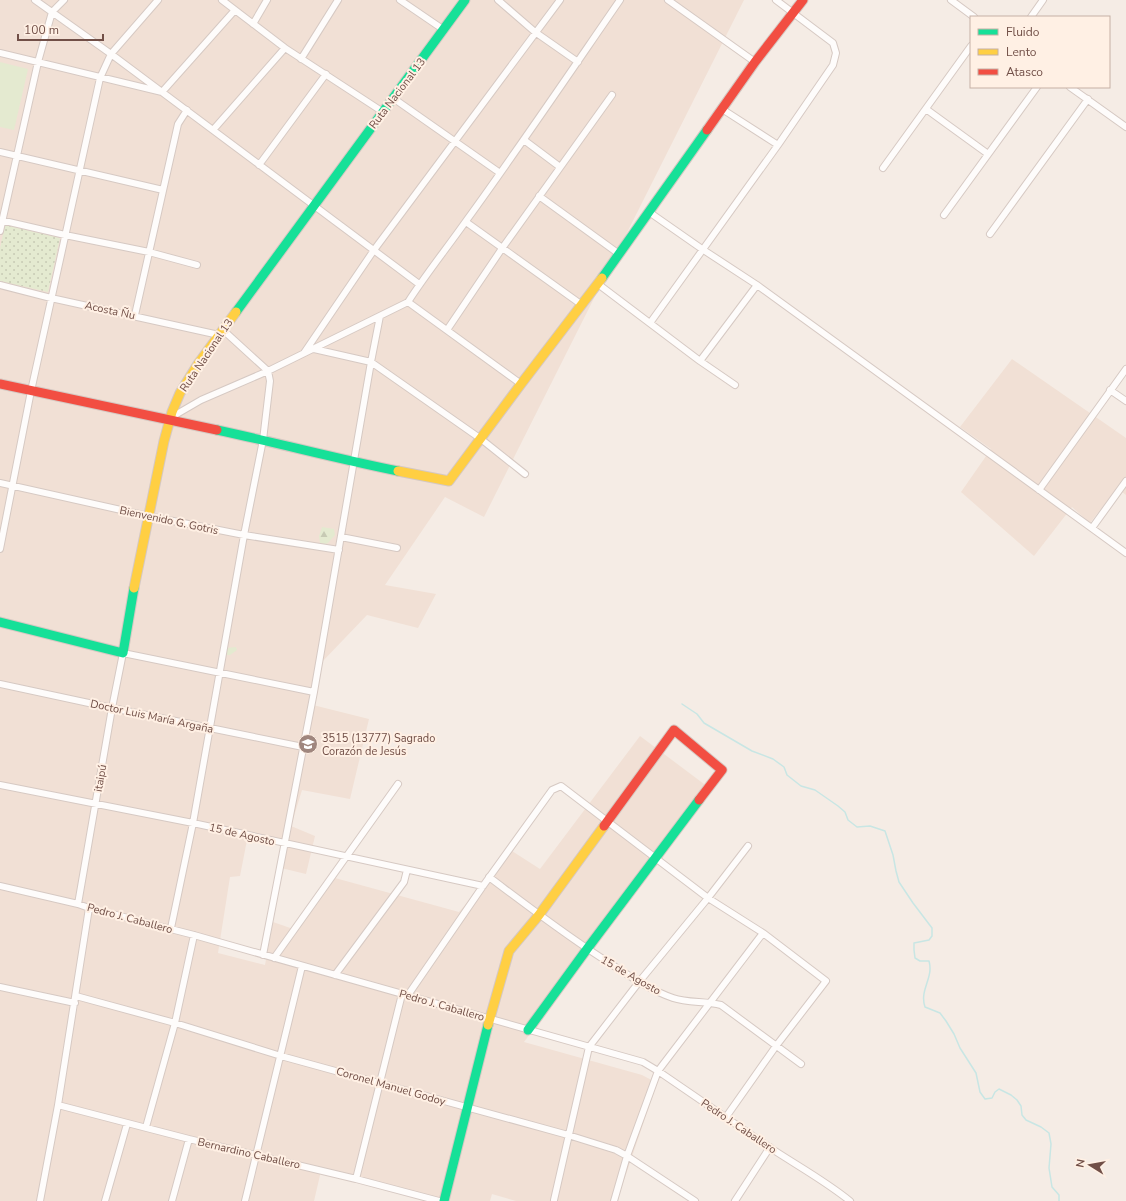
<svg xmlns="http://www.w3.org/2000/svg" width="1126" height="1201" font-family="'Nunito Sans',sans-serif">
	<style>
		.residential { fill: #f1e0d5 }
		.grass { fill: url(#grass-dots) }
		.forest { fill: url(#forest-firs) }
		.garden { fill: #e4ead0 }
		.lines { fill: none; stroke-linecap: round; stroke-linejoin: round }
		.stream { stroke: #c8e6e4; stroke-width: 1.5 }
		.street-casing { stroke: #d6c9c3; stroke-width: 8 }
		.fast-casing { stroke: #d5c8c2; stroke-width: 11 }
		.slow-casing { stroke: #d5c8c2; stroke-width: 11 }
		.jam-casing { stroke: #d5c8c2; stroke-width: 11 }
		.street { stroke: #fefcfb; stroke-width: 6 }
		.fast { stroke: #16e098; stroke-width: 9 }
		.slow { stroke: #ffcf43; stroke-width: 9 }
		.jam { stroke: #f24e42; stroke-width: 9 }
		.labels { text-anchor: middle; stroke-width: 4; stroke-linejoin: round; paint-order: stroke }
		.street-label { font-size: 11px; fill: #714f47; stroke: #fff0e4 }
		.poi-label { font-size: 11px; fill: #714f47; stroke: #fff0e4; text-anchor: start }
	</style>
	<defs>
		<pattern id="grass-dots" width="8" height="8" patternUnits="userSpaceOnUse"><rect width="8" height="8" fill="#e4ead0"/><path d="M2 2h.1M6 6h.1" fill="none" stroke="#c7cab4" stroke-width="1.8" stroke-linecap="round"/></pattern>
		<pattern id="forest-firs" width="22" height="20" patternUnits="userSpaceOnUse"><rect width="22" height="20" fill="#e4ead0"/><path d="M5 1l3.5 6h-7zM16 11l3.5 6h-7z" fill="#c7cab4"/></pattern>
	</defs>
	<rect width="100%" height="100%" fill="#f5ece5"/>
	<!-- residential -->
	<path class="residential" d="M0,0H744L484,517L445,497L385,585L436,594L418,628L367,615L321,663L313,705L369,719L350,799L302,790L291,826L315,836L306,874L281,868L285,847L248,835L240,876L230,877L218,953L265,965L273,922L296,930L335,878L459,912L512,851L540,869L640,736L712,790L524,1042L642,1075L657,1083L617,1201H516L492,1194L490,1201H426L321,1171L314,1201H0Z
		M1012,359L1126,438V495L1117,488L1090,523L1072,507L1034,556L961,492L991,449L960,427Z"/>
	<!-- grass -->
	<path class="grass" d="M5,225L60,238L48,292L0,281V248Z"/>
	<!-- forest -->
	<path class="forest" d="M322,527L334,529L335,535L328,543L325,544L320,543L319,536Z
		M236,647L237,650L230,655H226V650L227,648Z"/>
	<!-- garden -->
	<path class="garden" d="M0,62L28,69L14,130L0,127Z"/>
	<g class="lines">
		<!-- stream -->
		<path class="stream" d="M682,704L697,714L704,723L752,751L773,759L784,767L787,775L801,786L815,790L838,806L845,812L848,820L857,827L870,826L885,831L893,855L896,871L899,882L913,903L932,928V936L929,940L914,943V950L915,958L920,961H929C934,978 919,990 925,1007L940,1013L946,1021L954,1034L960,1048L976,1073L980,1092L985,1099L992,1098L995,1092L999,1089L1011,1095L1017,1100L1021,1106L1022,1115L1026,1120L1041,1127L1049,1133L1051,1144L1049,1168L1052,1187L1059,1195V1201"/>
		<defs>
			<path id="street" d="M35,0L111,54L419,284
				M222,0L285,48L383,112
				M400,0L444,30
				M498,0L535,32L578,62
				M668,0L755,62
				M951,0L974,17
				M1031,17L1043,0
				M253,24L267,0
				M0,53L162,92L235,10
				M301,59L338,0
				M1070,87L1126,127
				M393,98L500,173
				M722,109L778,145L833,65L836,53L833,43L776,0
				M926,109L988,154
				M213,130L285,48
				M524,140L560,167
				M0,152L163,190
				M259,165L326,74
				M883,168L971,46
				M539,196L619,254
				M649,212L702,249L757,285L1126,553
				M944,215L1037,87
				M0,220L65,235L149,252L197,265
				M466,222L582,305
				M0,231L38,62L52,12L64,0
				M990,234L1088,99
				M598,284L700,361L735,385
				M0,285L51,298L219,335
				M408,302L521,384
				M135,315L178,124L187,110
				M650,323L778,145
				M447,330L503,247L612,95
				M314,349L371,362L481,439L525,474
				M304,353L374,250L560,0
				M700,361L757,285
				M1110,390L1126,401
				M170,418L201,400L268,371L408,302C426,274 447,248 466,221C519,148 569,74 620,0
				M0,483L148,516L244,535L339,550
				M1039,490L1126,369
				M1092,528L1126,481
				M341,537L397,548
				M0,549L31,391L100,78L111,54L158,0
				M0,684L112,708L303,747
				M0,785L193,823L483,886
				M489,877C529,907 569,938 611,964C631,977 650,990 673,998C688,1003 705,1001 721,1005L801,1064
				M0,886L78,904L89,908L194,935L643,1062L658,1071C695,1096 732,1122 769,1147C796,1165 824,1180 850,1201
				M78,904L112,708L123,653L314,692
				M171,928L193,823L244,535L263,440L270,381L268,371L223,330
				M263,955L314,692L371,362L380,316
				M274,958L398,784
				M335,975L404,882L407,870
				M0,987L75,1003
				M408,995L483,886L552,790L561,786L708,898L763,933
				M76,996L175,1023L281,1056L568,1135L616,1150L627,1156L695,1201
				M58,1105L189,1139L356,1179L439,1201
				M146,1127L175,1023L194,935
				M356,1179L402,994
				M554,1200L589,1047L639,982L708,898L748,846
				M40,1201L58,1105L89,908
				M105,1201L127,1124
				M172,1201L189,1139
				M245,1201L302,966
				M614,1201L627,1156L658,1071L763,933L826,981L776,1046L726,1117
				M735,1201L770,1147"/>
			<path id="fast" d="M602,278L707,130
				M236,312L465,0
				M217,430C278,443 338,459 398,471
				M0,622L123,653L134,588
				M528,1030L587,949L699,800
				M444,1201L488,1025"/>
			<path id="slow" d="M398,471L449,481L521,384L602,278
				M134,588L164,441L172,412L180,393L198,364L236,312
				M488,1025L509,951L539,915L604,826"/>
			<path id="jam" d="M707,130L755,62L803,0
				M0,384L217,430
				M604,826L674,730L722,770L699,800"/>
		</defs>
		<!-- street casing -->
		<use href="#street" class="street-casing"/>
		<!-- fast casing -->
		<use href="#fast" class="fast-casing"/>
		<!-- slow casing -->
		<use href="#slow" class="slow-casing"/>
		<!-- jam casing -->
		<use href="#jam" class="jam-casing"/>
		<!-- street -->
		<use href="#street" class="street"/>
		<!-- fast -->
		<use href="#fast" class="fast"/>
		<!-- slow -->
		<use href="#slow" class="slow"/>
		<!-- jam -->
		<use href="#jam" class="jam"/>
	</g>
	<!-- icons -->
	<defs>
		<symbol id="school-disc" viewBox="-11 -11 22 22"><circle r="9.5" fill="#9f867e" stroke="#fff0e4"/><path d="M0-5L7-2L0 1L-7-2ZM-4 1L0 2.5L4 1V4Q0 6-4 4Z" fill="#fff"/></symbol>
	</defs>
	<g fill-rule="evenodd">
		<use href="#school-disc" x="297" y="733" width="22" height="22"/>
	</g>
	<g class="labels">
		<!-- street labels -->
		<g class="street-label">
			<text transform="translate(397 93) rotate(-53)" y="4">Ruta Nacional 13</text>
			<text transform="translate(110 310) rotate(12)" y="4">Acosta Ñu</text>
			<text transform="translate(206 355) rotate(-56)" y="4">Ruta Nacional 13</text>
			<text transform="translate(169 520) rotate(12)" y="4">Bienvenido G. Gotris</text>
			<text transform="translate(152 716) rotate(12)" y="4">Doctor Luis María Argaña</text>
			<text transform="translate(100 778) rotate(-80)" y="4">itaipú</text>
			<text transform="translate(242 834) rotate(13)" y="4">15 de Agosto</text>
			<text transform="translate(130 918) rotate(15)" y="4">Pedro J. Caballero</text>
			<text transform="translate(631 975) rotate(30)" y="4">15 de Agosto</text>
			<text transform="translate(442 1005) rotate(16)" y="4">Pedro J. Caballero</text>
			<text transform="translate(391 1086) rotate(16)" y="4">Coronel Manuel Godoy</text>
			<text transform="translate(739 1126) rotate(34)" y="4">Pedro J. Caballero</text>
			<text transform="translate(249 1153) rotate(13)" y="4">Bernardino Caballero</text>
		</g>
		<!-- poi labels -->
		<g class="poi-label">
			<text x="322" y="742">3515 (13777) Sagrado<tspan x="322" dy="13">Corazón de Jesús</tspan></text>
		</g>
	</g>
	<!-- legend -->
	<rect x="970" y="16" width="140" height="72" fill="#fff0e4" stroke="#c6b0a5"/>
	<rect x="978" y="29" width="20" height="6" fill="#16e098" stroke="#c6b0a5"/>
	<text x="1006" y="36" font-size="12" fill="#714f47">Fluido</text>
	<rect x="978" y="49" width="20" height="6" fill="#ffcf43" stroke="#c6b0a5"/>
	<text x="1006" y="56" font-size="12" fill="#714f47">Lento</text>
	<rect x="978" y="69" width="20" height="6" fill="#f24e42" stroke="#c6b0a5"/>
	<text x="1006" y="76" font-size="12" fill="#714f47">Atasco</text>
	<!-- north arrow -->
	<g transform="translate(1090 1165) rotate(281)" stroke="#fff0e4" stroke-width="3" paint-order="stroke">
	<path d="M0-3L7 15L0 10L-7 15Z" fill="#714f47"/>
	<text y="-6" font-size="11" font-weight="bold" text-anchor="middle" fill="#714f47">N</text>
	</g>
	<!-- scale -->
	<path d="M18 34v6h85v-6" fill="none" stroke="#714f47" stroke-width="2"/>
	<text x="24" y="34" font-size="12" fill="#714f47" stroke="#fff0e4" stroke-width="3" paint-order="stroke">100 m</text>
</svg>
